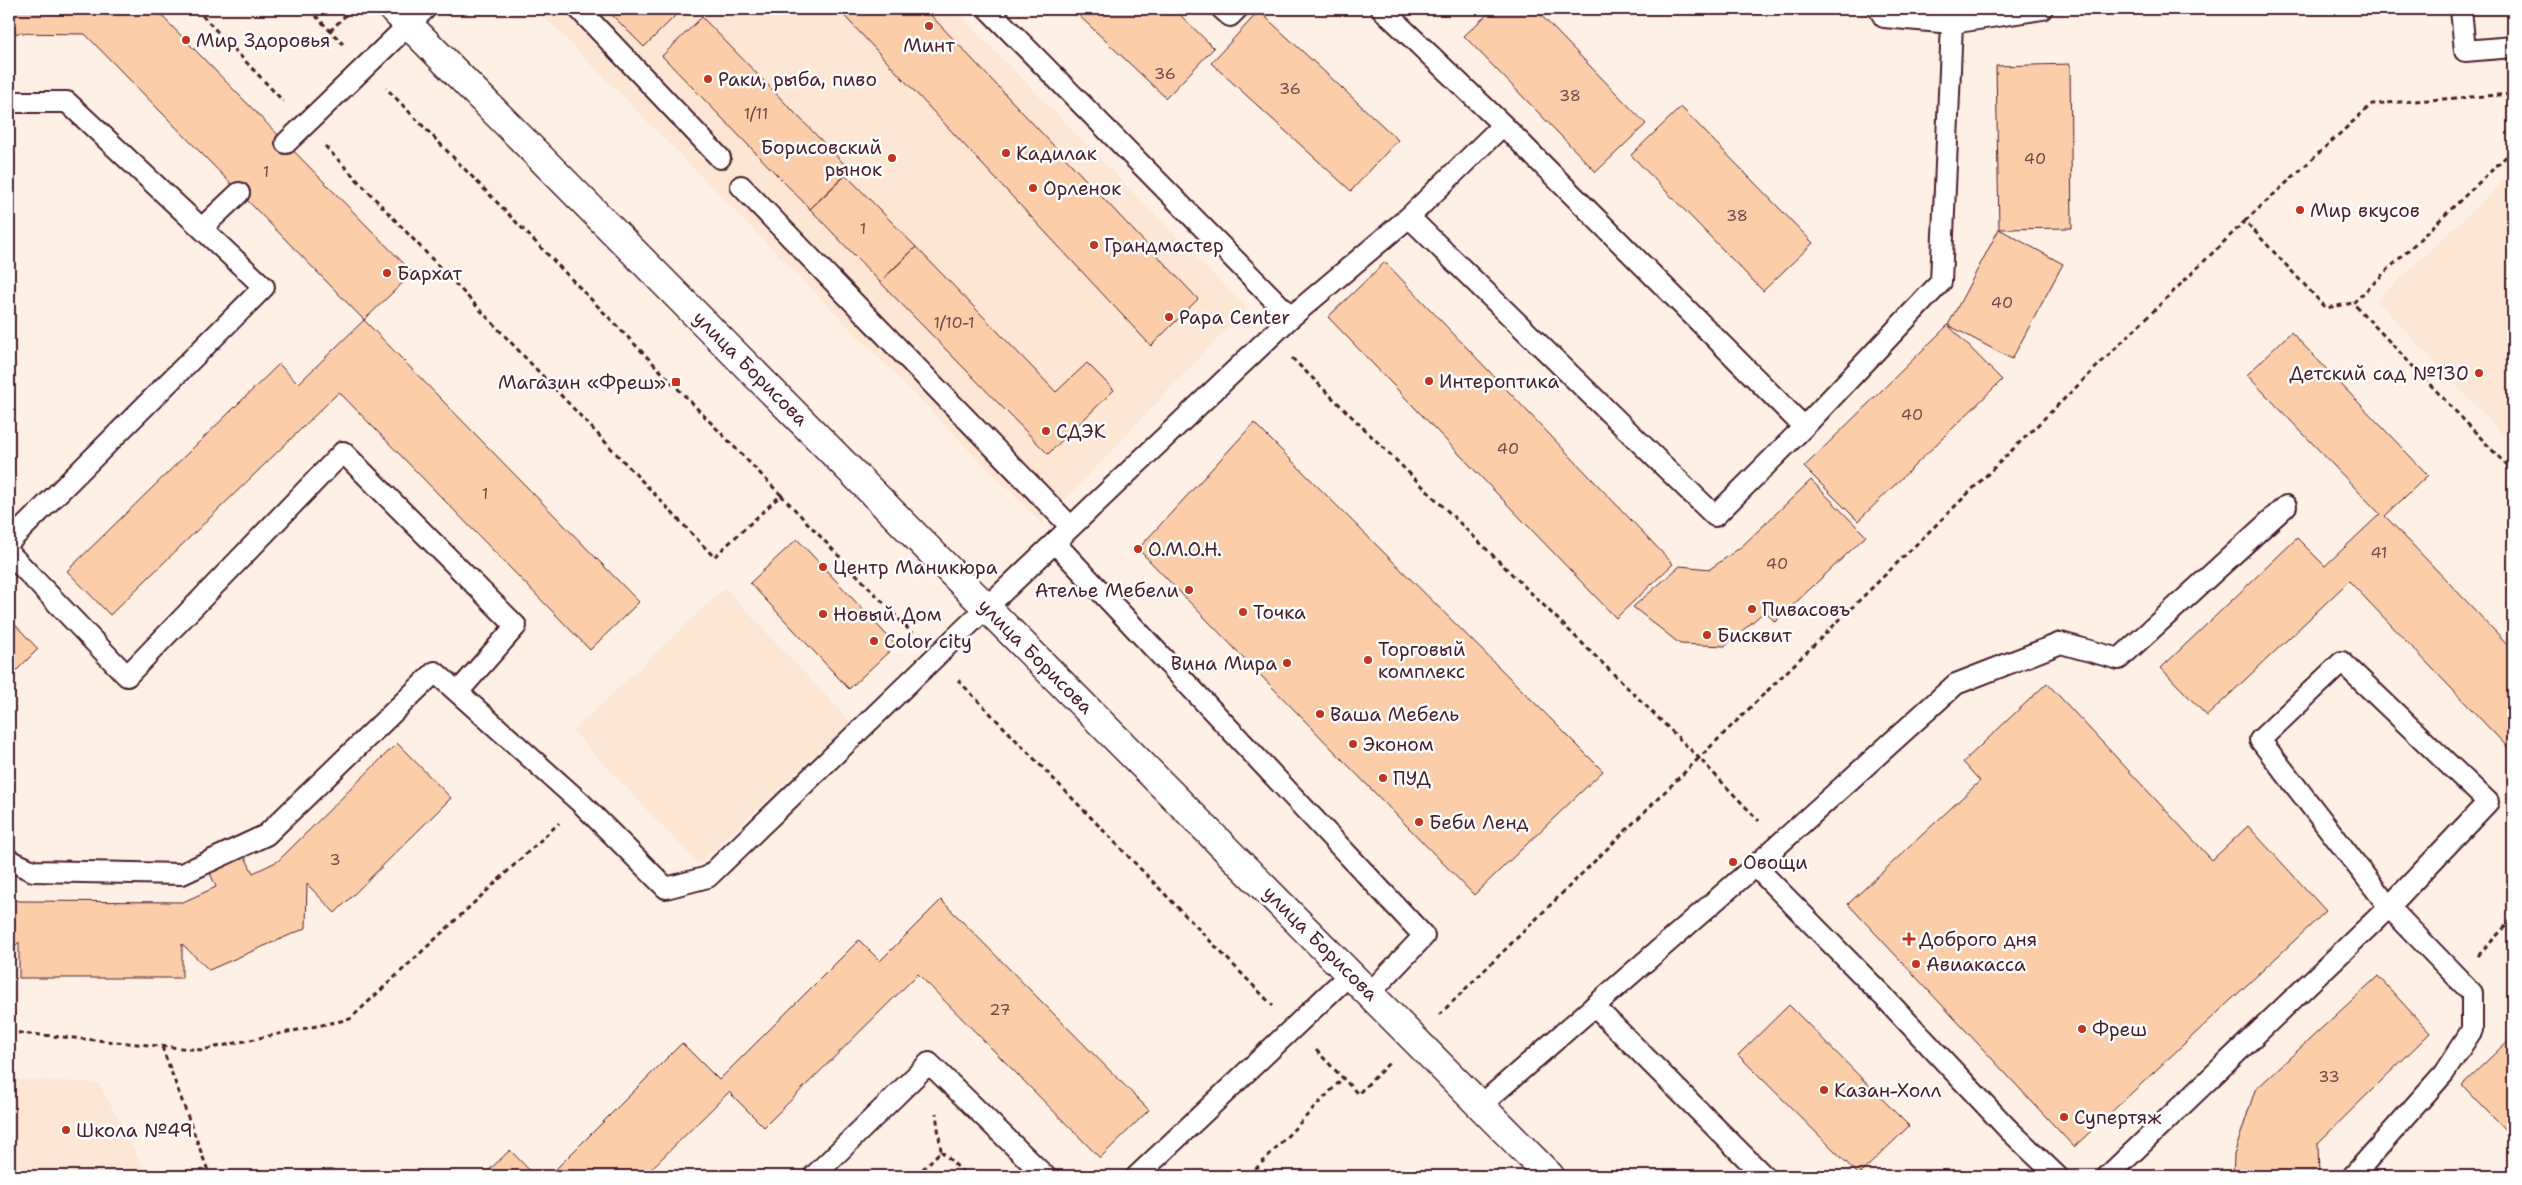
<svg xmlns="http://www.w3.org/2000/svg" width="2522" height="1185" font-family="'Shantell Sans',sans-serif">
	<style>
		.built { fill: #fde6d3 }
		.building { fill: #fbcda9; stroke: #4a1f2b }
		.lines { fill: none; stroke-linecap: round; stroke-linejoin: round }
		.service-casing { stroke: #4a1f2b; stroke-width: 24 }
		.secondary-casing { stroke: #4a1f2b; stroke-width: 31 }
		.path { stroke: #4a1f2b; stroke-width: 3; stroke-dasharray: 5 4; stroke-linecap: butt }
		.service { stroke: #fff; stroke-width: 20 }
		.secondary { stroke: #fff; stroke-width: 28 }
		.poi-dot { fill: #c8321e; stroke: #fff; stroke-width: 2 }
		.labels { text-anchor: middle; stroke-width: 5; stroke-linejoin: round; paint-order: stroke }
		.number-label { font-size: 16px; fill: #764a4a }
		.poi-label { font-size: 19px; fill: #4a1f2b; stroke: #fff; text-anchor: start }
		.street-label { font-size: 19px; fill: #4a1f2b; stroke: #fff }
	</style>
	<rect width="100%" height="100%" fill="#fef0e5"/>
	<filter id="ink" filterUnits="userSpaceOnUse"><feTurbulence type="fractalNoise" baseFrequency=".02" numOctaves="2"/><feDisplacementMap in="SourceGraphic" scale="10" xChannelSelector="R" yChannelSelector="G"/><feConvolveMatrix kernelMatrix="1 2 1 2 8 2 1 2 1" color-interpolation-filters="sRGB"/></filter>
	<g filter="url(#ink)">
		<!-- built -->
		<path class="built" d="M537,9H954L1246,308L1042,524Z
			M2513,173V446L2377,300Z
			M725,588L850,722L698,864L573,731Z
			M9,1079L99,1083L148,1176H9Z"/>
		<!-- building -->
		<path class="building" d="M9,9H104L111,15L117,9H155L413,273L364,320L85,34L9,33Z
			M606,9H668L675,16L644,47Z
			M838,9H925L1198,299L1151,346Z
			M1072,9H1174L1214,48L1166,98Z
			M1493,9H1535L1646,124L1596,172L1464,36Z
			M1259,11L1398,140L1351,191L1211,63Z
			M702,17L850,170L810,209L662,56Z
			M2070,64L2072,228L1999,229L1996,66Z
			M1681,107L1813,243L1763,291L1631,155Z
			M846,175L916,247L880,282L810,209Z
			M1999,229L2063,264L2012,359L1948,325Z
			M916,247L1056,392L1087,363L1114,390L1048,454L880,282Z
			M1385,262L1673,564L1616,618L1328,317Z
			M364,320L639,602L590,650L339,392L110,615L67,571L279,364L298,384Z
			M1948,325L2002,380L1858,521L1804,467Z
			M2291,332L2428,475L2385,516L2513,650V753L2349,581L2207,716L2161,668L2297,538L2325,566L2380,514L2247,375Z
			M1254,423L1603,771L1474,895L1138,549Z
			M1811,480L1866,536L1775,622L1765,611L1725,646L1680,644L1633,607L1680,566L1710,569L1741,547Z
			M797,539L896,645L849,689L750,583Z
			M9,618L38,649L10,677L9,676Z
			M2047,683L2212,860L2248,826L2326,911L2074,1147L1848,904L1980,781L1963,762Z
			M397,743L451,798L335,913L307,884L306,928L209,970L182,944V978H19V942L9,952V897L19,901L183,902L216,887L210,873L245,857L253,873L278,861Z
			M941,900L1149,1110L1100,1158L918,974L764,1127L729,1092L644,1176H549L682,1043L719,1080L859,940L880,961Z
			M2378,976L2430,1033L2318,1143L2319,1176H2233L2234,1155L2255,1090Z
			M1789,1005L1909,1126L1859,1175L1738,1055Z
			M2513,1036V1138L2462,1085Z
			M510,1150L535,1176H483Z"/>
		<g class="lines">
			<defs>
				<path id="service" d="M579,9L720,158
					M988,9L1291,317
					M1222,9L1230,16L1237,9
					M1382,9L1503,125L1409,217
					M1879,9L1884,17L1952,23L2042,9
					M2461,9L2465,51L2513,47
					M9,102H67L264,287L9,542
					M1503,125L1804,427
					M286,143L425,9
					M741,186L1071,527
					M202,228L239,193
					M1055,543L1424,936L1370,993
					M9,553L127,676L343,452L516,626L458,692
					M2342,662L2488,802L2389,907L2260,740Z
					M9,860L33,871L182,874L266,835L435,672L581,803L666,888L708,877L987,607L1291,317L1409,217L1715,516L1804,427L1941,282L1952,23
					M1755,866L1884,997L2007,1128L2057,1176
					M1594,1006L1764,1176
					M1481,1105L1755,866L1956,684L2061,643L2119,659L2286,506
					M814,1176L929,1063L1045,1176
					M1137,1176L1351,973
					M2108,1176L2389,907L2472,993V1030L2444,1073L2353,1176"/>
				<path id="secondary" d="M393,9L1550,1176"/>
			</defs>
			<!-- service casing -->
			<use href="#service" class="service-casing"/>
			<!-- secondary casing -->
			<use href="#secondary" class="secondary-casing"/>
			<!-- path -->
			<path class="path" d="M196,9L283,101
				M309,9L343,44
				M330,31L352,9
				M325,146L714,557L781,495L386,88
				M2513,150L2353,303L2513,472
				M2245,221L2372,104L2513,94
				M1292,358L1699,758L2245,221L2326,308L2353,303
				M781,495L913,634
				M958,680L1273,1006
				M2478,956L2513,918
				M1439,1015L1699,758L1759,821
				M9,1032L202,1050L350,1019L559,823
				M162,1047L210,1176
				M1316,1050L1358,1094L1389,1063
				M941,1151L967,1176
				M916,1176L941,1151L936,1113
				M1249,1176L1343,1078"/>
			<!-- service -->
			<use href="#service" class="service"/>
			<!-- secondary -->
			<use href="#secondary" class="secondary"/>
		</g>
	</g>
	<!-- markers -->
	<g class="poi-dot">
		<circle cx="929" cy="26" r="5"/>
		<circle cx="186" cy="40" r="5"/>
		<circle cx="708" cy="79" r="5"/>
		<circle cx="1006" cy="153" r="5"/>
		<circle cx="892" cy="158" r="5"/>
		<circle cx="1033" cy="188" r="5"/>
		<circle cx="2300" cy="210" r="5"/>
		<circle cx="1094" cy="245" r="5"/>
		<circle cx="387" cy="273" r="5"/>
		<circle cx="1169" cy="317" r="5"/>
		<circle cx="2479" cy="373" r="5"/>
		<circle cx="1429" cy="381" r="5"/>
		<rect x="671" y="377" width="10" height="10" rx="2.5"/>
		<circle cx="1046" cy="431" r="5"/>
		<circle cx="1138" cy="549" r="5"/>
		<circle cx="823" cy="567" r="5"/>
		<circle cx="1189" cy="590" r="5"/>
		<circle cx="1752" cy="609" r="5"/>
		<circle cx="1243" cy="612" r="5"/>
		<circle cx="823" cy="614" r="5"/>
		<circle cx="1707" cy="635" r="5"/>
		<circle cx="874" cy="641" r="5"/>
		<circle cx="1368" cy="660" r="5"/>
		<circle cx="1287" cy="663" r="5"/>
		<circle cx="1320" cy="714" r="5"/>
		<circle cx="1353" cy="744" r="5"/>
		<circle cx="1383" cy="778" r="5"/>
		<circle cx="1419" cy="822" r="5"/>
		<circle cx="1733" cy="862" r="5"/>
		<path d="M1906.5 931.5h5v5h5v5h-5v5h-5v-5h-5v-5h5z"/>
		<circle cx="1916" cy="964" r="5"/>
		<circle cx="2082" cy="1029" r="5"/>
		<circle cx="1824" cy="1090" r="5"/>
		<circle cx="2064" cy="1117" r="5"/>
		<circle cx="66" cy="1130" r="5"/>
	</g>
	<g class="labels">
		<!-- number labels -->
		<g class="number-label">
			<text x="1165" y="79">36</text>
			<text x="1290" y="94">36</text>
			<text x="1570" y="101">38</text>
			<text x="756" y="119">1/11</text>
			<text x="2035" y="164">40</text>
			<text x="266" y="177">1</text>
			<text x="1737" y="221">38</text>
			<text x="863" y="234">1</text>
			<text x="2002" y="308">40</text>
			<text x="954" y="328">1/10-1</text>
			<text x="1912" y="420">40</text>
			<text x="1508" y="454">40</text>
			<text x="485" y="499">1</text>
			<text x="2379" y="558">41</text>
			<text x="1777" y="569">40</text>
			<text x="335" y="865">3</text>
			<text x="1000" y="1015">27</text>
			<text x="2329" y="1082">33</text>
		</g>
		<!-- poi labels -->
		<g class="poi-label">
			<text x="196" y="47">Мир Здоровья</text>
			<text x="929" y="52" text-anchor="middle">Минт</text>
			<text x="718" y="86">Раки, рыба, пиво</text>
			<text x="882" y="154" text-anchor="end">Борисовский<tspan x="882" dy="22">рынок</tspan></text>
			<text x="1016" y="160">Кадилак</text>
			<text x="1043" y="195">Орленок</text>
			<text x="2310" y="217">Мир вкусов</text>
			<text x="1104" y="252">Грандмастер</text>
			<text x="397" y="280">Бархат</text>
			<text x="1179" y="324">Papa Center</text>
			<text x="2469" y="380" text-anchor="end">Детский сад №130</text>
			<text x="1439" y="388">Интероптика</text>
			<text x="666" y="389" text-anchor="end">Магазин «Фреш»</text>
			<text x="1056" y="438">СДЭК</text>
			<text x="1148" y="556">О.М.О.Н.</text>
			<text x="833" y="574">Центр Маникюра</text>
			<text x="1179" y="597" text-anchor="end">Ателье Мебели</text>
			<text x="1762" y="616">Пивасовъ</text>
			<text x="1253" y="619">Точка</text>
			<text x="833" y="621">Новый Дом</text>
			<text x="1717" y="642">Бисквит</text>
			<text x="884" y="648">Color city</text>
			<text x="1378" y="656">Торговый<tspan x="1378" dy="22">комплекс</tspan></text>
			<text x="1277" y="670" text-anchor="end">Вина Мира</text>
			<text x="1330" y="721">Ваша Мебель</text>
			<text x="1363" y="751">Эконом</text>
			<text x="1393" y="785">ПУД</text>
			<text x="1429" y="829">Беби Ленд</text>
			<text x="1743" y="869">Овощи</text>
			<text x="1919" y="946">Доброго дня</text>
			<text x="1926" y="971">Авиакасса</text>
			<text x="2092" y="1036">Фреш</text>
			<text x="1834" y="1097">Казан-Холл</text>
			<text x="2074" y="1124">Супертяж</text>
			<text x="76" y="1137">Школа №49</text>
		</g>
		<!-- street labels -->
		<g class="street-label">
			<text transform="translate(751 368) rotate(45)" y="7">улица Борисова</text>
			<text transform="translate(1036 656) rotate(45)" y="7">улица Борисова</text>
			<text transform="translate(1321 943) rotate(45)" y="7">улица Борисова</text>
		</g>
	</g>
	<!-- margin -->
	<rect width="2522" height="1185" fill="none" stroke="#fff" stroke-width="30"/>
	<rect x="15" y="15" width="2492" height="1155" fill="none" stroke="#4a1f2b" stroke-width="2" filter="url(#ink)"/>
</svg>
